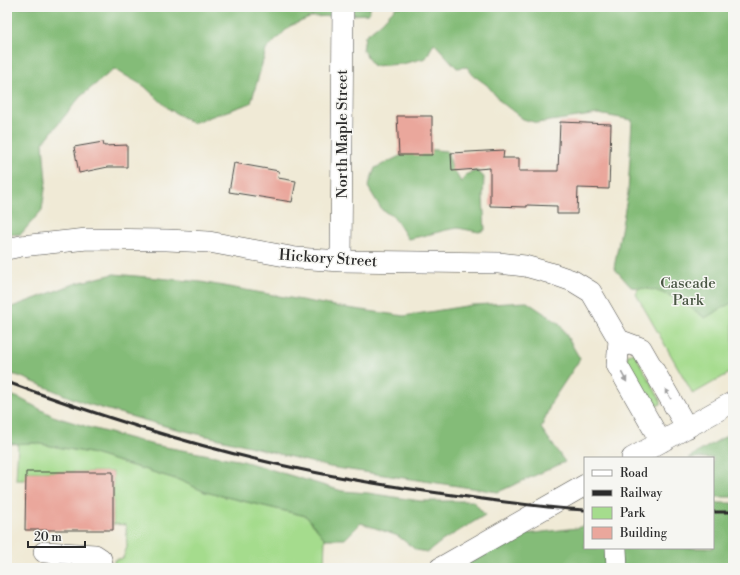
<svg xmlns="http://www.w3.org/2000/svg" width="740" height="575" font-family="'Libre Bodoni',serif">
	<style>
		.green { fill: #a5dc8d; stroke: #68845c }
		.forest { fill: #84bc78; stroke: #587452 }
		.building { fill: #eaa79c }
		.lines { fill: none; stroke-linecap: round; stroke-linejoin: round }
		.minor-casing { stroke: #494845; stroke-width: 22 }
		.path { stroke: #494845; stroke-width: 2.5; stroke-dasharray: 3 3; stroke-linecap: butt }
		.minor { stroke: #fff; stroke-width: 21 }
		.rail { stroke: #2b2b2b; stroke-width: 3 }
		.oneway { fill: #a0a0a0 }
		.labels { text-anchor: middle; stroke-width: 3; stroke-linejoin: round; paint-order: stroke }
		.street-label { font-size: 15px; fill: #2b2b2b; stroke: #f6f6f2 }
		.park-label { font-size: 15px; fill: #4a5744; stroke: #f6f6f2 }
	</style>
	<rect width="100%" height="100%" fill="#f6f6f2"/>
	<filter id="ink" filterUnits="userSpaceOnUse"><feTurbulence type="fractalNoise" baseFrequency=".025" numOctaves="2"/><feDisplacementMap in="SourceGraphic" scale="8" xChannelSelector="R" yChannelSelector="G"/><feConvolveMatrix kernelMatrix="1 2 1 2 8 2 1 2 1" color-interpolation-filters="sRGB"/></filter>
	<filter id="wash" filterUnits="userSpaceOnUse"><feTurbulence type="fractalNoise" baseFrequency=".012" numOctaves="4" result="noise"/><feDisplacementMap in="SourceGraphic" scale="16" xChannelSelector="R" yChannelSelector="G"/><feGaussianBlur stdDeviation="0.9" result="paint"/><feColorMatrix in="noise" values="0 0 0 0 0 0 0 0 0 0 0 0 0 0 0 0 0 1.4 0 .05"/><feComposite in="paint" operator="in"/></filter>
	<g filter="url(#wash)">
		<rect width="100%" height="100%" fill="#f0ead6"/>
		<!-- green -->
		<path class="green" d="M733,61V371L693,394L636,294Z
			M634,353L661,401V404L653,407L626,362L628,355Z
			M18,443H35L90,453L179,480L205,492L306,516L325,539L324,568H114V560L123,558L127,547L126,525L113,524V472H26L25,480H16Z"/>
		<!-- forest -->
		<path class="forest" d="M8,7H371L368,14L312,17L290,26L266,50L251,103L192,123L169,109L144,86L114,69L80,97L43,143L46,182L42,210L21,234L7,235Z
			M396,7H733V302L705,318L679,299L654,290L631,287L614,268L628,193L632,120L598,114L537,123L523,119L501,102L487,85L473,75L467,67L457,68L434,43L426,58L402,64L373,66L363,50L365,36L382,22Z
			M423,149L447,151L452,167L461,182L467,174L477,171L484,177L483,197L485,230L479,232L458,228L446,230L427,235L408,239L394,217L382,210L368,187L375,168L400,156Z
			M114,274L201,282L340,307L404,316L472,305L527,302L560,324L580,359L552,401L541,428L565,462L498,492L330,467L241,444L172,428L84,403L19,376L7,373V314L12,307L77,283Z
			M7,394L19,398L53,416L91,428L154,445L243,461L342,491L368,493L420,501H473L485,515L442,541L428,552L416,550L398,536L361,523L345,539H325L306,516L205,492L179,480L90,453L35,443L7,444Z
			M733,432V497H713V458H688Z
			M713,503H733V568H460L518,535L577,528L585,525V548H713Z"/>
		<g id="blocks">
			<!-- building -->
			<path class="building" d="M397,116H432V155H399Z
				M560,122L611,124L609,189L578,188L577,214H557V206L527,205V207L490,206V168L452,171L451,153L504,150L503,158H519V171H558Z
				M103,142L104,146L127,145V167H108L79,173L74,147Z
				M234,163L279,171L278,178L296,181L292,202L229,192Z
				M26,472H113V530H25Z"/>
		</g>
	</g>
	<g filter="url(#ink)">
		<use href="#blocks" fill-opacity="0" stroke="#494845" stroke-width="1"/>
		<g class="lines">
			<defs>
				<path id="minor" d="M7,249L21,246L87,239L167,240L209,242L296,258L341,261L499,263L525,266L550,273L573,281L591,292L619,340L617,365L661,442
					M341,261L343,7
					M619,340L641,348L687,428
					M632,458L733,402
					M616,548L617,568
					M44,552L95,555L101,559L103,568
					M440,568L585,485"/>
			</defs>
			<!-- minor casing -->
			<use href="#minor" class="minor-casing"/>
			<!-- path -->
			<path class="path" d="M733,90V95"/>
			<!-- minor -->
			<use href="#minor" class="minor"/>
			<!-- rail -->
			<path class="rail" d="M7,382C102,417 199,448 299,469C350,480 401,488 453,495C497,501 541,508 585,510
				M713,512H733"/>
		</g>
		<!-- one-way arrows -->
		<defs><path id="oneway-solid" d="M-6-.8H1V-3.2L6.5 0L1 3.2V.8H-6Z"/></defs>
		<g class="oneway">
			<use href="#oneway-solid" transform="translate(624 377) rotate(61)"/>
			<use href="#oneway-solid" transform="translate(668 394) rotate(-120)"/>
		</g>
	</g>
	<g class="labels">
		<!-- street labels -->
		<g class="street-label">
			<text transform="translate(342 134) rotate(-90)" y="5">North Maple Street</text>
			<text transform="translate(328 258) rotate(4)" y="5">Hickory Street</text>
		</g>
		<!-- park labels -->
		<g class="park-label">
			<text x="688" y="288">Cascade<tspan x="688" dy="17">Park</tspan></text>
		</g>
	</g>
	<!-- margin -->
	<rect width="740" height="575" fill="none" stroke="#f6f6f2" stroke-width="24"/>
	<!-- legend -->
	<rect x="584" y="457" width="130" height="92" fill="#f6f6f2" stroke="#a5a5a2"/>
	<rect x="592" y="470" width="20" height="6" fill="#ffffff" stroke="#a5a5a2"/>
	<text x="620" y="477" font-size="12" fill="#2b2b2b">Road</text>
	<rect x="592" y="490" width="20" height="6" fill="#2b2b2b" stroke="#a5a5a2"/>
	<text x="620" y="497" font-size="12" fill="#2b2b2b">Railway</text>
	<rect x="592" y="507" width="20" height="12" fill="#a5dc8d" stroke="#a5a5a2"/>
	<text x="620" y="517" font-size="12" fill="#2b2b2b">Park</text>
	<rect x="592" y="527" width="20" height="12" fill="#eaa79c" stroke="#a5a5a2"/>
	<text x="620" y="537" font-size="12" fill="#2b2b2b">Building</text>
	<!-- scale -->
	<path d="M28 541v6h57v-6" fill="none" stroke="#2b2b2b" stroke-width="2"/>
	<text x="34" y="541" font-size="12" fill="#2b2b2b" stroke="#f6f6f2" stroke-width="3" paint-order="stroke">20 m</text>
</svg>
